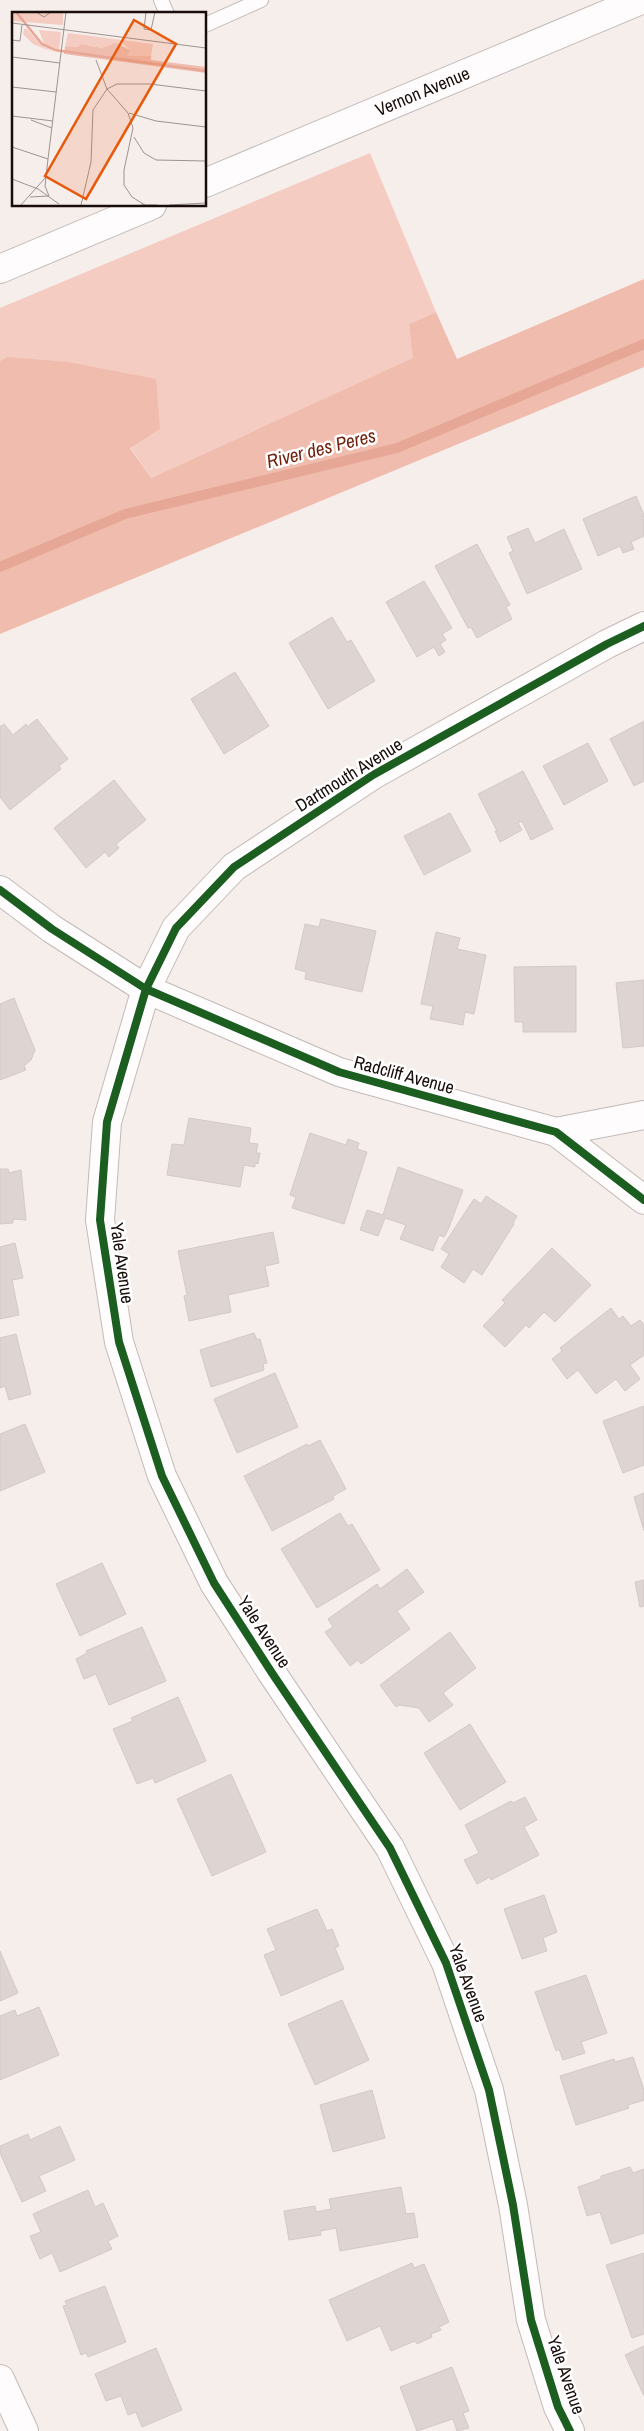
<svg xmlns="http://www.w3.org/2000/svg" width="644" height="2431" font-family="'Archivo Narrow',sans-serif">
	<style>
		.green { fill: #f5ccc1 }
		.forest { fill: #f0bcae }
		.lines { fill: none; stroke-linecap: round; stroke-linejoin: round }
		.stream { stroke: #e6a796; stroke-width: 10 }
		.building { fill: #ded4d1; stroke: #d3c9c6 }
		.service-casing { stroke: #c3bab7; stroke-width: 16 }
		.minor-casing { stroke: #c3bab7; stroke-width: 30 }
		.tertiary-casing { stroke: #c3bab7; stroke-width: 30 }
		.service { stroke: #fefcfc; stroke-width: 14 }
		.minor { stroke: #fefcfc; stroke-width: 28 }
		.tertiary { stroke: #fefcfc; stroke-width: 28 }
		.cycleway-casing { stroke: #fff; stroke-width: 11 }
		.cycleway { stroke: #1b5e20; stroke-width: 8 }
		.labels { text-anchor: middle; stroke-width: 5; stroke-linejoin: round; paint-order: stroke }
		.street-label { font-size: 18px; fill: #180d0a; stroke: #fff }
		.water-label { font-size: 19px; font-style: italic; fill: #71230d; stroke: #fff }
		.inset-river { fill: none; stroke: #e6a796; stroke-width: 2.5 }
		.inset-road { fill: none; stroke: #9d9491; stroke-width: 1 }
		.view { fill: #e8590c; fill-opacity: 0.15; stroke: #e8590c; stroke-width: 2.5 }
		.inset-edge { fill: none; stroke: #180d0a; stroke-width: 2.5 }
	</style>
	<rect width="100%" height="100%" fill="#f6eeeb"/>
	<!-- green -->
	<path class="green" d="M370,153L436,312L409,324L414,358L151,478L130,447L7,357L0,361V308Z"/>
	<!-- forest -->
	<path class="forest" d="M644,279V367L0,634V361L7,357L68,362L156,379L160,429L130,448L151,478L413,358L409,324L436,312L457,359Z"/>
	<g class="lines">
		<!-- stream -->
		<path class="stream" d="M0,567L125,514L397,448L644,344"/>
	</g>
	<!-- building -->
	<path class="building" d="M636,496L644,515V536L631,542L634,549L623,553L620,546L598,556L583,519Z
		M528,528L535,543L564,529L582,569L527,594L509,553L513,551L507,537Z
		M477,544L510,605L506,607L512,619L477,638L471,627L468,628L435,566Z
		M424,581L452,628L442,634L446,640L440,644L445,652L439,656L434,647L417,657L386,602Z
		M332,617L347,642L351,640L375,681L328,709L289,643Z
		M235,672L269,726L224,754L191,699Z
		M37,719L68,759L59,766L61,769L10,810L0,797V727L4,724L13,735L26,724L27,727Z
		M644,721V781L634,786L610,739Z
		M588,743L608,781L564,805L543,766Z
		M523,771L553,829L531,840L522,821L518,823L522,830L500,842L495,831H497L478,794Z
		M114,780L146,820L116,844L119,848L109,857L105,852L86,868L54,828Z
		M450,813L471,851L424,875L404,836Z
		M321,919L376,931L362,992L305,979L306,972L295,969L305,924L319,927Z
		M436,932L460,938L457,949L486,955L474,1014L465,1012L463,1025L430,1019L433,1006L421,1004Z
		M576,966V1032H523V1022H515L514,967Z
		M644,980V1046L623,1048L616,983Z
		M14,998L35,1050L31,1060L24,1066L26,1070L0,1080V1004Z
		M189,1118L251,1128L249,1143L258,1144L256,1153H260L258,1164L255,1163V1167L244,1165L240,1187L167,1175L172,1144L184,1145Z
		M310,1133L346,1145L348,1139L359,1143L357,1149L367,1152L344,1224L292,1208L296,1197L290,1195Z
		M398,1167L463,1190L448,1230L444,1237L439,1235L433,1251L400,1239L406,1225L385,1218L378,1236L360,1230L367,1210L383,1215Z
		M0,1169H8L9,1173L21,1170L26,1220L13,1219V1223L0,1224Z
		M486,1196L517,1216L513,1223L514,1224L482,1275L473,1269L464,1283L441,1267L449,1254L441,1249L474,1199L481,1204Z
		M273,1232L279,1263L265,1266L269,1286L228,1295L231,1312L189,1321L184,1296L187,1295L178,1251Z
		M15,1243L23,1278L12,1280L19,1315L0,1319V1247Z
		M552,1248L591,1285L555,1322L544,1312L529,1328L526,1325L505,1347L483,1326L505,1303L502,1300Z
		M611,1308L619,1319L623,1316L631,1326L640,1320L644,1325V1355L630,1365L640,1379L625,1391L616,1379L596,1394L578,1370L567,1379L552,1359L562,1351L560,1348Z
		M254,1333L257,1340L260,1339L267,1363L263,1364L264,1370L211,1387L200,1350Z
		M16,1334L31,1394L9,1400L5,1386L0,1388V1338Z
		M275,1373L298,1427L237,1453L214,1399Z
		M644,1406V1465L623,1473L603,1421Z
		M25,1424L45,1472L0,1491V1434Z
		M320,1440L346,1489L333,1496L334,1499L272,1531L244,1476L307,1444L308,1446Z
		M644,1493V1531L634,1497Z
		M340,1513L348,1526L352,1524L380,1570L317,1608L281,1549Z
		M102,1563L126,1614L80,1636L56,1584Z
		M407,1569L424,1592L397,1611L410,1629L361,1664L358,1660L350,1666L325,1632L333,1627L328,1619L377,1584L380,1589Z
		M644,1580V1606L640,1607L635,1582Z
		M142,1627L166,1681L109,1705L96,1674L84,1679L76,1659L87,1653L86,1651Z
		M450,1632L476,1668L443,1693L453,1705L429,1722L419,1708L399,1705L396,1707L380,1685Z
		M178,1697L206,1761L155,1783L153,1778L137,1784L113,1729L133,1721L131,1718Z
		M470,1724L506,1782L460,1810L424,1753Z
		M231,1774L266,1852L212,1876L177,1799Z
		M525,1797L537,1820L524,1827L539,1855L491,1880L490,1877L477,1884L464,1860L479,1853L465,1825L511,1801L513,1803Z
		M544,1895L557,1932L543,1938L547,1951L522,1959L504,1909Z
		M317,1909L327,1931L332,1929L339,1946L335,1948L344,1969L281,1996L264,1955L276,1950L267,1929Z
		M0,1951L18,1993L0,2001Z
		M586,1975L607,2033L581,2042L585,2053L563,2060L559,2049L556,2051L535,1992Z
		M342,2000L369,2060L315,2085L288,2024Z
		M39,2007L59,2055L0,2080V2016L15,2010L17,2016Z
		M633,2057L644,2090V2100L628,2105L629,2108L576,2125L560,2076L614,2059L615,2062Z
		M372,2090L385,2138L333,2152L320,2105Z
		M60,2126L75,2160L39,2176L46,2191L22,2202L0,2153V2146L28,2134L30,2140Z
		M630,2167L633,2173L644,2169V2233L611,2244L600,2212L587,2216L578,2187L601,2179V2176Z
		M401,2187L406,2214L414,2213L418,2237L340,2251L336,2228L320,2231L321,2235L289,2240L284,2211L315,2206L316,2212L331,2209L329,2199Z
		M88,2190L95,2207L103,2203L118,2236L108,2241L112,2249L60,2272L52,2253L40,2259L30,2236L41,2232L33,2214Z
		M644,2253V2334L632,2338L606,2265Z
		M412,2263L414,2268L424,2264L449,2322L439,2327L441,2330L431,2334L432,2337L417,2344L415,2341L391,2351L380,2326L347,2341L329,2300Z
		M105,2286L126,2342L88,2357L86,2353L81,2355L63,2306L67,2305L65,2301Z
		M644,2346V2396L625,2355Z
		M156,2348L182,2410L142,2427L136,2412L128,2415L121,2396L106,2401L95,2374Z
		M452,2367L469,2411L463,2413L469,2428L457,2431L453,2419L417,2431L400,2387Z"/>
	<g class="lines">
		<defs>
			<path id="service" d="M161,0L167,14
				M205,25L261,0"/>
			<path id="minor" d="M644,626L607,644L373,775L234,867L176,928L146,989L339,1072L556,1132L644,1200
				M0,890L52,929L146,989L107,1122L100,1220L119,1342L162,1476L214,1583L272,1673L390,1848L446,1963L489,2090L513,2205L531,2320L558,2407L570,2431
				M556,1132L644,1115
				M0,2379L24,2431"/>
			<g id="tertiary">
				<path id="s1" d="M205,183L641,0"/>
				<path d="M0,269L152,205"/>
			</g>
		</defs>
		<!-- service casing -->
		<use href="#service" class="service-casing"/>
		<!-- minor casing -->
		<use href="#minor" class="minor-casing"/>
		<!-- tertiary casing -->
		<use href="#tertiary" class="tertiary-casing"/>
		<!-- service -->
		<use href="#service" class="service"/>
		<!-- minor -->
		<use href="#minor" class="minor"/>
		<!-- tertiary -->
		<use href="#tertiary" class="tertiary"/>
		<defs>
			<path id="cycleway" d="M644,626L607,644L373,775L234,867L176,928L146,989L339,1072L556,1132L644,1200
				M0,890L52,929L146,989L107,1122L100,1220L119,1342L162,1476L214,1583L272,1673L390,1848L446,1963L489,2090L513,2205L531,2320L558,2407L570,2431"/>
		</defs>
		<!-- cycleway casing -->
		<use href="#cycleway" class="cycleway-casing"/>
		<!-- cycleway -->
		<use href="#cycleway" class="cycleway"/>
	</g>
	<g class="labels">
		<!-- street labels -->
		<g class="street-label">
			<text dy="6" stroke="none"><textPath href="#s1" startOffset="236">Vernon Avenue</textPath></text>
			<text transform="translate(349 775) rotate(-32)" y="6">Dartmouth Avenue</text>
			<text transform="translate(404 1075) rotate(15)" y="6">Radcliff Avenue</text>
			<text transform="translate(122 1263) rotate(82)" y="6">Yale Avenue</text>
			<text transform="translate(264 1632) rotate(57)" y="6">Yale Avenue</text>
			<text transform="translate(468 1983) rotate(70)" y="6">Yale Avenue</text>
			<text transform="translate(566 2375) rotate(71)" y="6">Yale Avenue</text>
		</g>
		<!-- water labels -->
		<g class="water-label">
			<text transform="translate(321 448) rotate(-14)" y="7">River des Peres</text>
		</g>
	</g>
	<!-- overview -->
	<g transform="translate(12 12)">
		<rect width="194" height="194" fill="#f6eeeb"/>
		<path d="M0,0H51V13L0,9ZM12,17H15L29,33L41,40L21,32L11,22ZM27,18L49,20L47,38L32,32ZM56,21L141,32L139,44H114L118,38L110,31L90,36L71,32L65,35L53,34Z" fill="#f5ccc1"/>
		<path d="M104,31L118,38L115,44H139V48L194,55V61L52,42L53,34L65,35L70,32L90,36Z" fill="#f0bcae"/>
		<path class="inset-river" d="M4,0L30,32L43,38L194,59"/>
		<path class="inset-road" d="M24,0L32,5L39,0M134,0L132,17L139,18L143,0M0,11L194,36M0,28L8,29L10,13M0,45L48,51M0,75L44,80M117,101L144,109L194,115M0,104L41,109M19,108L40,116M122,125L132,141L144,148L194,149M0,135L36,147M0,167L26,177L47,192M18,185L37,184L33,174L36,147L54,0M9,193L34,165M69,193L79,150L81,98L95,77L84,48M129,193H145M133,193L120,185L112,173V158L121,116L116,101L95,77L105,72H138L194,79M157,193L194,191"/>
		<path class="view" d="M122,8L164,32L74,187L33,164Z"/>
		<rect width="194" height="194" class="inset-edge"/>
	</g>
</svg>
